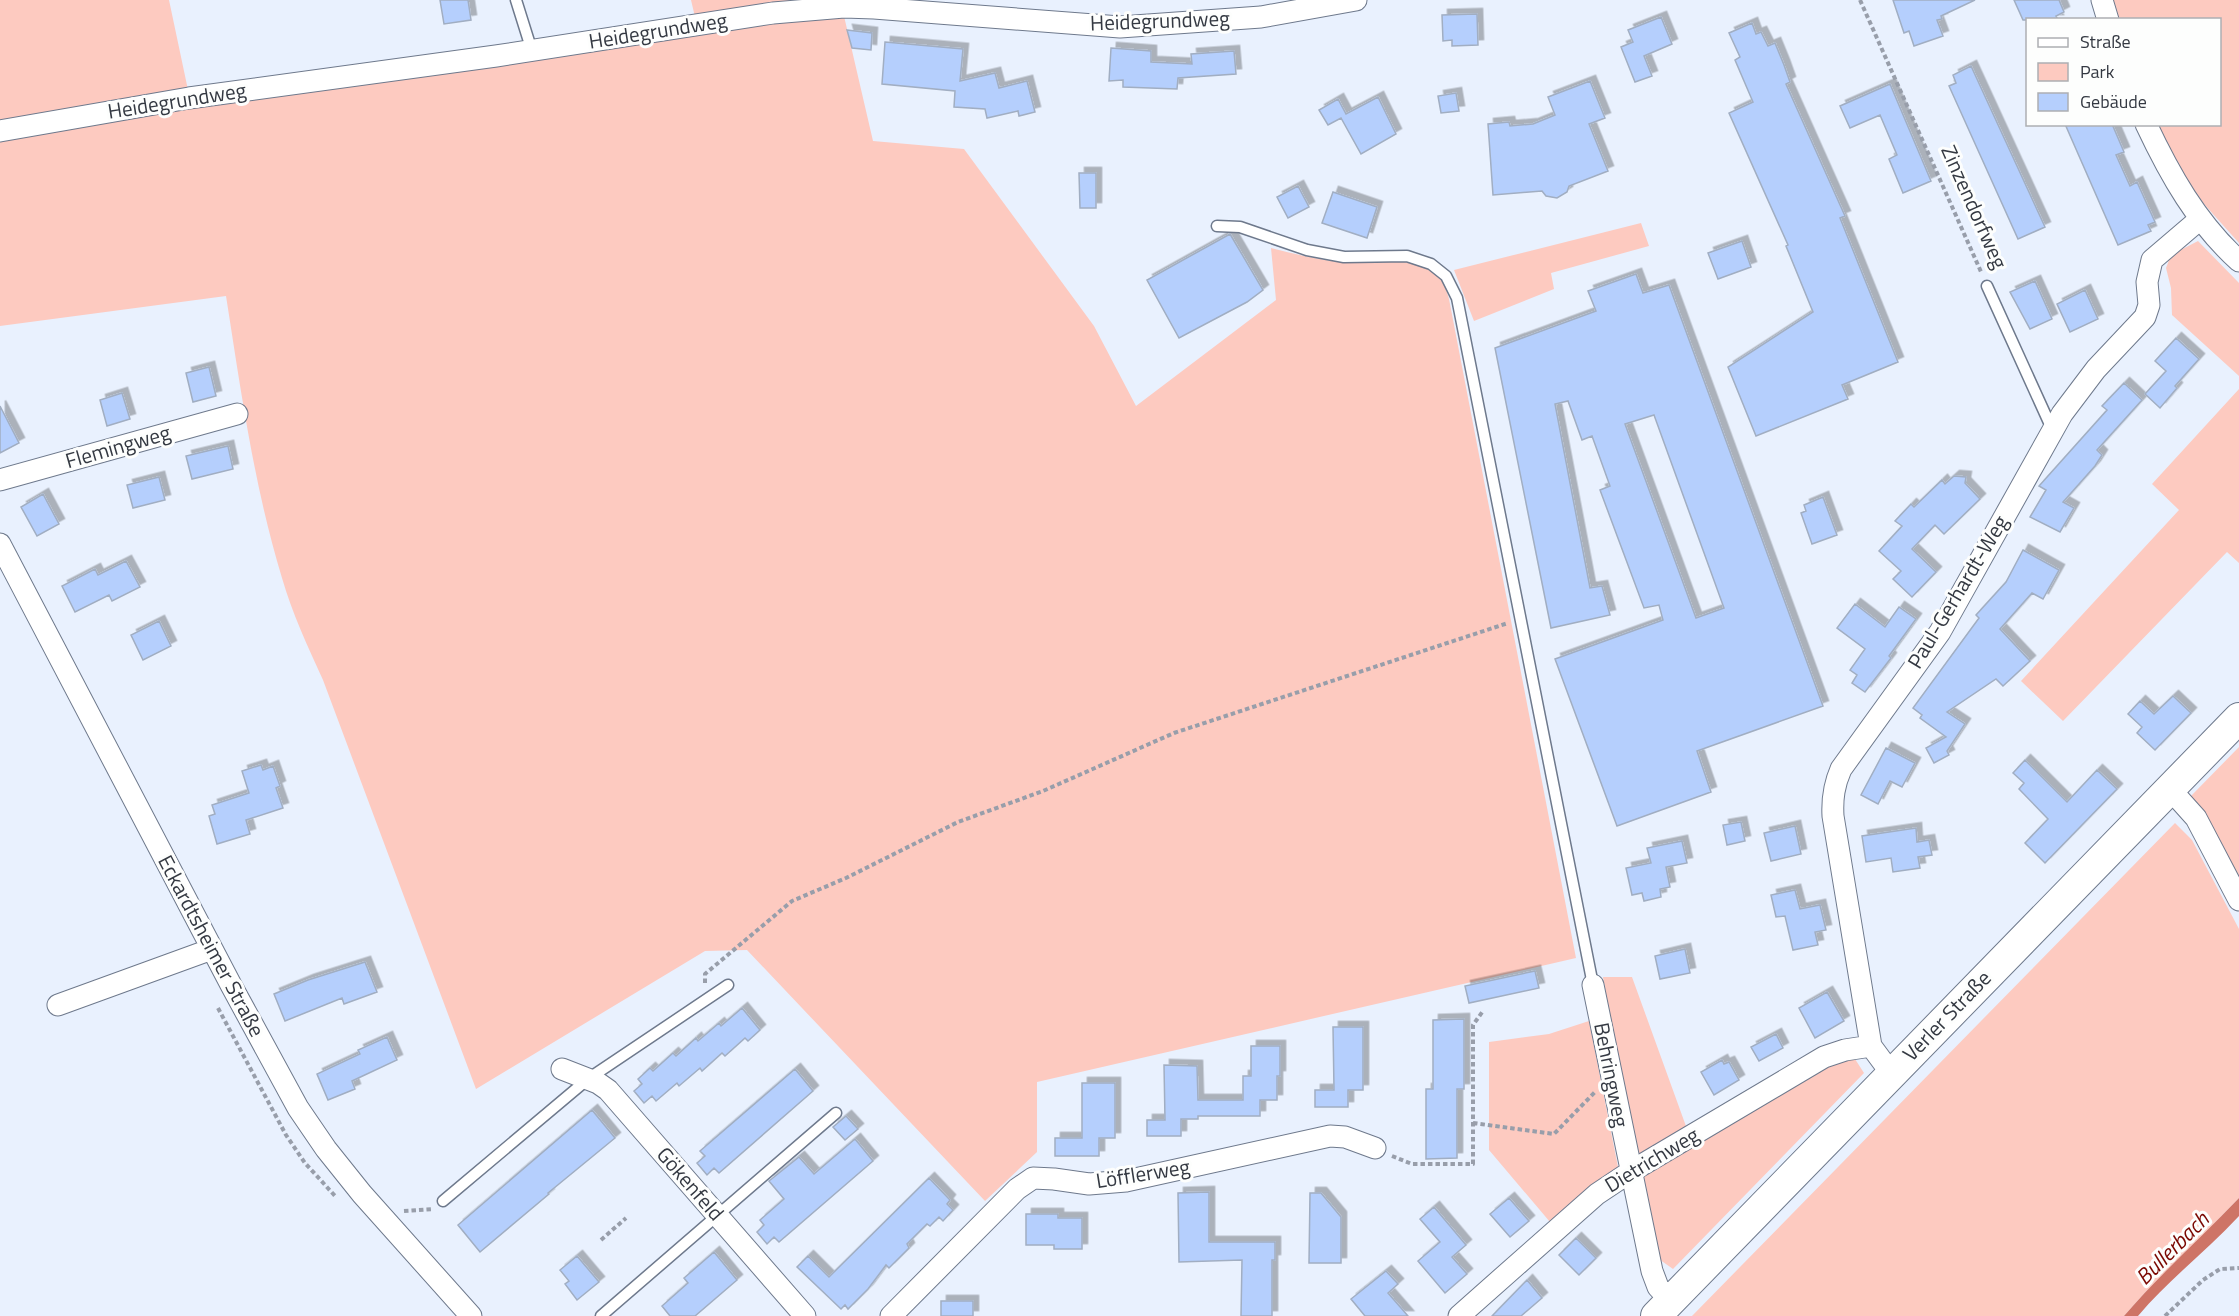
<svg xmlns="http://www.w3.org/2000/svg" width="2239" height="1316" font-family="'Titillium Web',sans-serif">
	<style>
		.green { fill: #fdcac0 }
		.water { fill: #ce7466 }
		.building { fill: #b5cffd; stroke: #a1aec2; stroke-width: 1.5; fill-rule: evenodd; filter: url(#shadow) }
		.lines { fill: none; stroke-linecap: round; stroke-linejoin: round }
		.lane-casing { stroke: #6e798c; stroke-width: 13 }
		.street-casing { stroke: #6e798c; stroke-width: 23 }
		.secondary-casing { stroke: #6e798c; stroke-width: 32 }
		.path { stroke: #989eaa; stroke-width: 4; stroke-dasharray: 4.5 3; stroke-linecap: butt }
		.lane { stroke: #fff; stroke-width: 10 }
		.street { stroke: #fff; stroke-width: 21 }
		.secondary { stroke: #fff; stroke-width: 30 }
		.labels { text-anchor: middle; stroke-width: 6; stroke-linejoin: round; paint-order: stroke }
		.street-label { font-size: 21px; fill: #343942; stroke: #fdfefd }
		.water-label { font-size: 22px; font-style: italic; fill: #7a0701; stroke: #fdfefd }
	</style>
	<defs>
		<filter id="shadow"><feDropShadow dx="5.5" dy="-5.5" stdDeviation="0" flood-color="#0004"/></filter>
	</defs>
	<rect width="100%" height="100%" fill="#e9f1fe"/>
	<!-- green -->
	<path class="green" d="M0,0H169L188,90L0,122Z
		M691,0H789L790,2L695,17Z
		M2112,0H2239V243L2204,204L2178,167L2156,125L2220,124V20L2119,19Z
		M844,16L873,141L964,149L1094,326L1136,406L1276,300L1271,248C1294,254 1316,259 1340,262C1371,266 1415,252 1440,277C1444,282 1447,292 1449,299L1576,958L1037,1082V1152L985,1201L747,950L705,951L476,1089L323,680C308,647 292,613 282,578C254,486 241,391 226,296L0,326V140L192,106L775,21Z
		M1641,223L1649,246L1551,273L1554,289L1474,321L1454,270Z
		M2198,241L2239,283V376L2172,315L2171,288L2166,268L2171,255Z
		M2239,389V563L2227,552L2063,721L2021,681L2179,510L2152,484Z
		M2239,747V885L2191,796Z
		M2175,823L2192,840L2239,929V1198C2201,1238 2160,1274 2124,1316H1692Z
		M1603,977H1632L1687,1129L1827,1063L1855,1059L1864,1073L1673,1269L1656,1257L1638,1173Z
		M1589,1021L1619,1172L1550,1222L1489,1150V1042L1549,1034Z"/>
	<!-- water -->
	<path class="water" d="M2239,1198V1216C2207,1251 2169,1279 2138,1316H2124C2160,1274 2201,1238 2239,1198Z"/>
	<!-- building -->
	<path class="building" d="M440,0H468L471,20L444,24Z
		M1893,0H1975L1941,16L1942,19L1937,20L1943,36L1914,46L1909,31L1904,33Z
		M2014,0H2059L2064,12L2056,16L2058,20H2023Z
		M1477,14L1478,45L1452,46V40L1443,41L1442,15Z
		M1661,17L1672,44L1644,56L1652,76L1635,82L1621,47L1633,42L1628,30Z
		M1752,23L1756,34L1761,32L1768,46L1775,43L1784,65L1790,82L1786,84L1845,216L1840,218L1898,362L1842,385L1848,399L1756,436L1728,367L1813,312L1786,246L1788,245L1729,113L1753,102L1735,60L1740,57L1729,33Z
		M847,30L872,33L871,50L852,48Z
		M885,42L963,49L960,81L995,73L999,88L1027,81L1035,112L1019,116L1018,111L987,118L985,109L954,107L955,91L882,84Z
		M1111,48L1151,51V62L1192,64L1191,54L1234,51L1236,74L1178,78L1177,89L1123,87V80L1109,81Z
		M1971,66L2045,227L2018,239L1949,86L1956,83L1953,75Z
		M1590,81L1605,118L1589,124L1608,171L1569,186L1567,192L1557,198L1546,196L1542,191L1493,195L1488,124L1509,122L1510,126L1533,124L1555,115L1548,97Z
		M1890,84L1931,181L1903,193L1889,159L1897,155L1880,115L1850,128L1840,106Z
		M1456,93L1459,111L1441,113L1438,96Z
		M1378,97L1396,134L1361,154L1341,118L1328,125L1319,110L1338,99L1346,114Z
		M2065,124H2112L2124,152L2116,155L2130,186L2137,182L2155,222L2148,225L2151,231L2118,245Z
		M1079,173H1096V208H1080Z
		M1298,186L1309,207L1288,218L1277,197Z
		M1333,192L1377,207L1367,238L1322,223Z
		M1230,234L1263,290L1247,302L1179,338L1147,280Z
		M1742,241L1751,267L1718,279L1708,253Z
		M1636,274L1643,293L1669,285L1823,706L1697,751L1711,792L1617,826L1555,659L1663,620L1659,605L1644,608L1600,490L1610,486L1592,436L1582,440L1568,401L1555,404L1590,588L1602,586L1610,615L1551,628L1495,348L1596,311L1588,291ZM1654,415L1724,608L1696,618L1625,424Z
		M2035,281L2052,319L2030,329L2010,292Z
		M2085,290L2098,319L2070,332L2057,304Z
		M2176,338L2199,359L2175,386L2177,388L2160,408L2145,394L2166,371L2155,361Z
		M209,367L216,396L193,402L186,373Z
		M2124,383L2142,400L2097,450L2102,455L2095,466L2063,502L2074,508L2060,532L2030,517L2046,490L2039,486L2107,410L2102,406Z
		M122,393L130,419L107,426L100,400Z
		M0,406L19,443L0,453Z
		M228,446L233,469L192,479L186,456Z
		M1954,476L1966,477L1965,483L1980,499L1944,534L1935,525L1912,549L1936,572L1912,597L1893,579L1901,571L1879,551L1902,526L1895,521L1911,504L1914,507L1942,480L1945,484Z
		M159,477L165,500L133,508L127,485Z
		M43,494L59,524L37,536L21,507Z
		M1823,497L1837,535L1812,544L1801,513L1806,511L1804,505Z
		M2023,550L2059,570L2043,599L2032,593L2000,629L2030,661L2003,686L1996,679L1947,712L1965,724L1947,751L1949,755L1934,763L1926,748L1946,737L1920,718L1922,715L1913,708L1979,618L1976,615L2006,582Z
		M126,561L140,587L112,601L109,595L75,612L62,586L95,569L98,575Z
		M1855,604L1885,627L1899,607L1916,619L1889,656L1891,658L1865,692L1852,683L1857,675L1850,670L1865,649L1837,628Z
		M159,621L171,646L143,660L131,635Z
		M2173,696L2191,713L2155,750L2137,733L2142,727L2128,714L2140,701L2154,714Z
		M1886,748L1915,763L1902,787L1890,781L1878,804L1861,795Z
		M2025,760L2067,802L2097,770L2117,789L2045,863L2025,843L2048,819L2019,789L2024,783L2013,773Z
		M261,765L263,770L273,766L280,786L276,788L283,808L246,820L250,834L217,844L209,816L215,814L212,805L249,793L242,771Z
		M1741,822L1745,841L1727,845L1723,825Z
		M1795,826L1801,854L1771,861L1764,833Z
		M1916,828L1917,842L1929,840L1932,855L1918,857L1920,868L1893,872L1891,858L1866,862L1862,836Z
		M1682,841L1687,863L1666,867L1670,887L1660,889L1661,897L1644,901L1642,893L1632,895L1626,868L1651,863L1647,848Z
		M1795,890L1800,909L1820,905L1826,930L1815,932L1818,945L1793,950L1785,916L1776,917L1771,895Z
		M1685,949L1690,973L1660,979L1655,956Z
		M365,962L377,992L344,1004L342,998L285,1021L274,994L308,980Z
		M1535,971L1539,988L1469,1003L1465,986Z
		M1827,992L1844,1021L1815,1038L1799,1008Z
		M742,1008L760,1030L748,1041L745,1038L725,1056L722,1053L702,1071L700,1068L679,1086L677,1083L656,1101L652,1096L644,1103L634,1091L642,1084L638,1079L650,1068L653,1071L673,1053L676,1056L696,1038L698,1041L719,1023L721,1026Z
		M1464,1019V1089H1457V1158L1426,1159V1089H1433V1020Z
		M1333,1027H1363V1090H1348V1107H1315V1090H1334Z
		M1776,1034L1783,1048L1759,1061L1751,1047Z
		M387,1037L397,1060L352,1081L355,1089L328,1100L317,1074L360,1054L358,1050Z
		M1251,1046H1280V1076H1277V1100H1260V1116H1198V1119H1181V1136H1147V1120H1165L1164,1065L1197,1066L1198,1100H1243V1076H1251Z
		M1722,1060L1724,1064L1729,1062L1739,1080L1714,1095L1701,1072Z
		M795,1069L813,1091L719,1173L714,1168L707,1175L697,1163L705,1156L700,1151Z
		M1082,1083H1115V1138H1099V1156H1055V1138H1082Z
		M592,1110L615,1138L548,1193L549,1194L480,1252L458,1225Z
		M846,1116L858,1129L845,1140L833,1127Z
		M855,1139L873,1161L779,1242L774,1237L767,1244L757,1232L764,1225L760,1220L784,1199L769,1181L799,1157L814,1174Z
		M929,1178L950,1200L947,1204L953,1210L943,1221L939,1217L930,1226L927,1224L907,1244L909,1248L889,1268L886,1265L868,1289L848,1309L845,1305L841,1309L797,1267L808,1256L829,1277Z
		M1209,1192V1242H1275V1260H1272V1316H1241L1242,1260L1179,1262L1178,1193Z
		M1310,1193H1321L1341,1217V1263H1309Z
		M1509,1198L1529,1221L1510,1237L1490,1214Z
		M1434,1207L1466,1245L1452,1257L1467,1274L1445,1293L1418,1261L1440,1242L1420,1219Z
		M1026,1214H1058V1218H1082V1249H1054V1245H1026Z
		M1576,1238L1596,1258L1579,1275L1559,1255Z
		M714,1252L737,1280L695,1316H670L662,1306L688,1283L684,1278Z
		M577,1256L599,1282L577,1300L565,1284L569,1281L560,1270Z
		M1386,1271L1398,1284L1388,1293L1408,1316H1365L1351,1299Z
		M1527,1280L1542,1298L1521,1316H1492Z
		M941,1301H973V1316H941Z"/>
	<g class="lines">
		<defs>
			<path id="lane" d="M516,0L532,51
				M1217,226L1240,227L1307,250L1344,257L1407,256L1431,264L1446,276L1457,298L1593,985
				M1987,286L2052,429
				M443,1201L588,1079L728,985
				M601,1316L836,1113"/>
			<path id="street" d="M2102,0L2108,20
				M2146,124C2170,175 2197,223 2239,261
				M0,131L189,98L496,56L773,13L844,7L874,8L1120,27L1261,17L1356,0
				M0,480L237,414
				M0,544L231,985L298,1108L326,1149L362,1194L471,1316
				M2170,789L2196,818L2239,900
				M1593,985L1652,1271L1658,1287L1671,1301
				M58,1005L212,949
				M562,1069L598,1083L608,1090L805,1316
				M1891,1073L1871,1046L1833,816C1832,798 1834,785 1841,769L1940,632L2062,414L2096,369L2145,317L2149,305L2147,282L2152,260L2200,219
				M891,1316L1017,1189L1033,1178L1054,1179L1089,1184L1126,1181L1330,1136L1345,1137L1375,1148
				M1459,1316L1597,1194L1630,1172L1824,1057L1845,1050L1871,1046"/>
			<path id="secondary" d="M1656,1316L2239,718"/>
		</defs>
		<!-- lane casing -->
		<use href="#lane" class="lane-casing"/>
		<!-- street casing -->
		<use href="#street" class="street-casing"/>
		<!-- secondary casing -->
		<use href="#secondary" class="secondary-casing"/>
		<!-- path -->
		<path class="path" d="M1860,0L1982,274
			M705,983V974L792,901L846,878L958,822L1043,791L1174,733L1508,623
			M218,1008L286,1135L305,1163L336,1197
			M1473,1123L1554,1134L1595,1092
			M1392,1156L1412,1164H1473V1025L1483,1011
			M404,1211L433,1209
			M601,1240L626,1218
			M2165,1316L2203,1280L2220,1269L2239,1268"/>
		<!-- lane -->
		<use href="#lane" class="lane"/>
		<!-- street -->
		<use href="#street" class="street"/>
		<!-- secondary -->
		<use href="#secondary" class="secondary"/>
	</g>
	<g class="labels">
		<!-- street labels -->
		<g class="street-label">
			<text transform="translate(1160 21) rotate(-2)" y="7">Heidegrundweg</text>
			<text transform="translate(658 31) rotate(-9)" y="7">Heidegrundweg</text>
			<text transform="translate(177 101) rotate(-9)" y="7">Heidegrundweg</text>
			<text transform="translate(1974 207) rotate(66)" y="7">Zinzendorfweg</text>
			<text transform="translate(118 447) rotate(-16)" y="7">Flemingweg</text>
			<text transform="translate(1958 592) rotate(-59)" y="7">Paul-Gerhardt-Weg</text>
			<text transform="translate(211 946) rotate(62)" y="7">Eckardtsheimer Straße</text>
			<text transform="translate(1947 1016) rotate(-46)" y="7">Verler Straße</text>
			<text transform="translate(1611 1075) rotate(79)" y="7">Behringweg</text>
			<text transform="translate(1652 1160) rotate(-31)" y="7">Dietrichweg</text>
			<text transform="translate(1143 1174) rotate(-9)" y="7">Löfflerweg</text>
			<text transform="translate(690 1184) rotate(49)" y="7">Gökenfeld</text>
		</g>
		<!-- water labels -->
		<g class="water-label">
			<text transform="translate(2172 1248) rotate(-45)" y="8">Bullerbach</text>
		</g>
	</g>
	<!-- legend -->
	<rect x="2026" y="18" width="195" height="108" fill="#fdfefd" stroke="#adafb2" stroke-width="1.5"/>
	<rect x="2038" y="38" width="30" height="9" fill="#ffffff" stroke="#adafb2" stroke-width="1.5"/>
	<text x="2080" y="48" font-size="18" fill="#343942">Straße</text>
	<rect x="2038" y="63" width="30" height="18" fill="#fdcac0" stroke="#adafb2" stroke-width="1.5"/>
	<text x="2080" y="78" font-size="18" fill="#343942">Park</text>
	<rect x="2038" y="93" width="30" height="18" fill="#b5cffd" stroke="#adafb2" stroke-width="1.5"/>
	<text x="2080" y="108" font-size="18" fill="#343942">Gebäude</text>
</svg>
